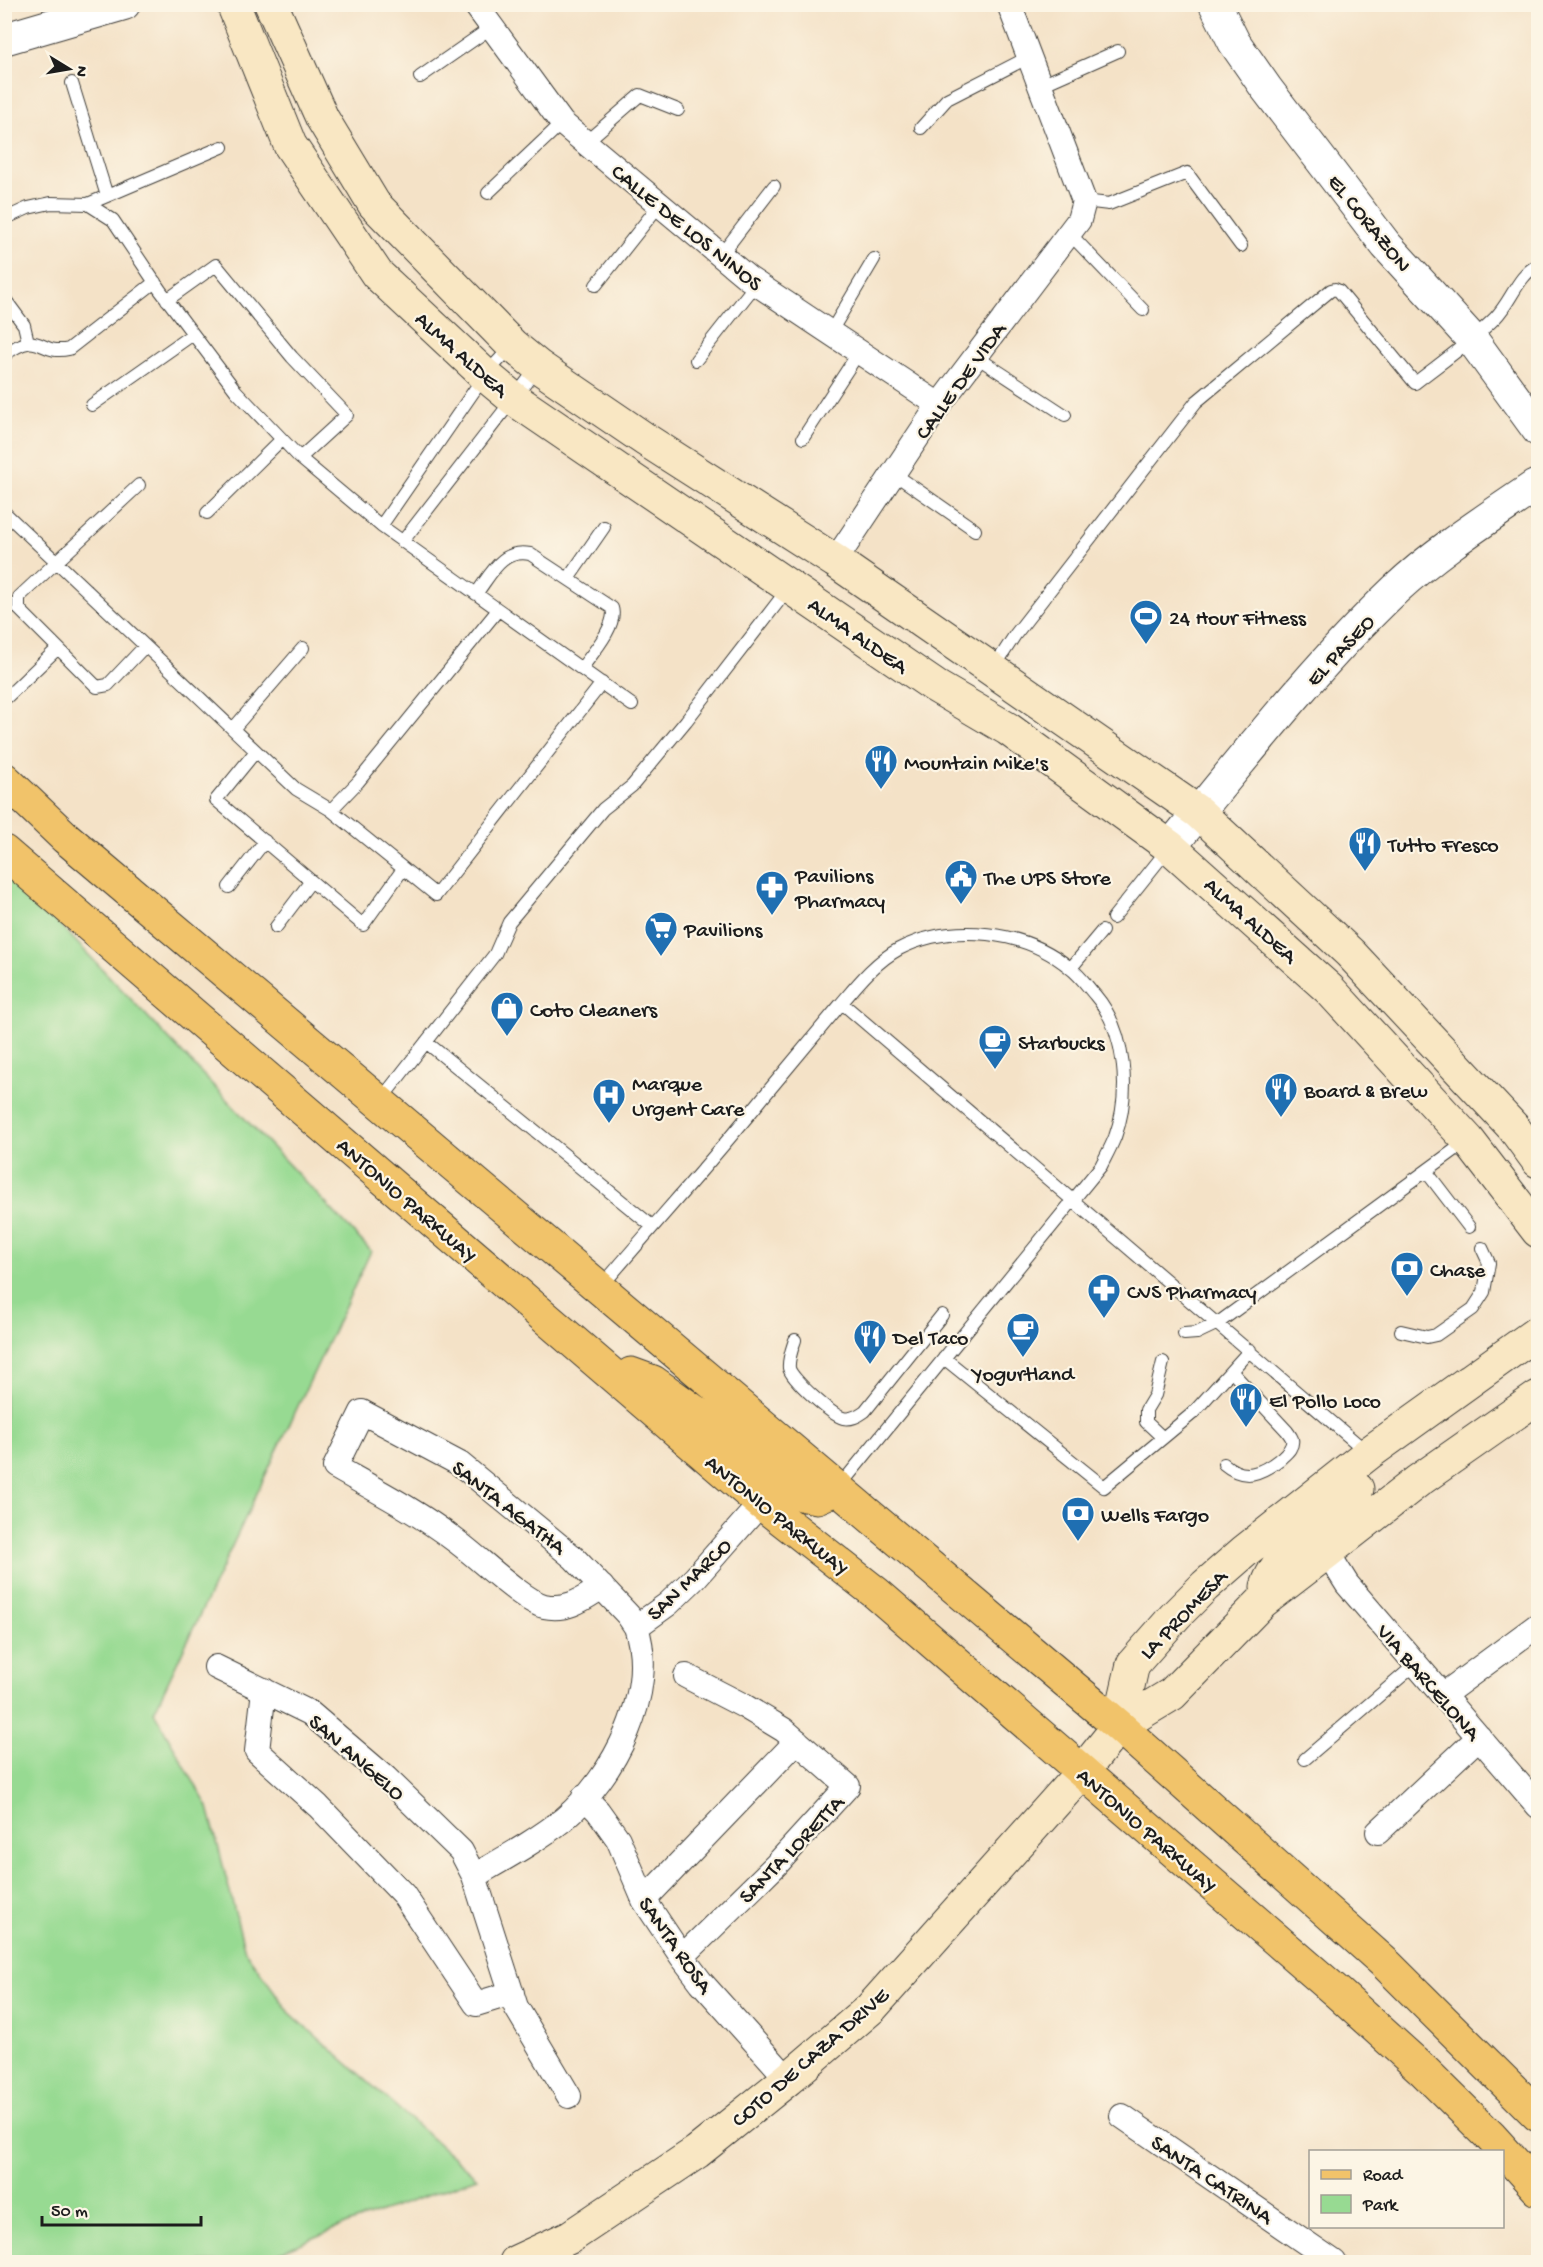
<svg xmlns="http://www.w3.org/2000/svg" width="1543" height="2267" font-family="'Gochi Hand',sans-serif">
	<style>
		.green { fill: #97da92; stroke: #5a7b57; stroke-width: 1.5 }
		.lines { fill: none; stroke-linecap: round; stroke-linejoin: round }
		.service-casing { stroke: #3c3a36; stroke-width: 14 }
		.minor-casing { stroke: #3c3a36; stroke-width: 26 }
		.tertiary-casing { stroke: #3c3a36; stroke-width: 34 }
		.secondary-casing { stroke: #3c3a36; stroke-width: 35 }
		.primary-casing { stroke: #3c3a36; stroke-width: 35 }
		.service { stroke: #fff; stroke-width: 12 }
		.minor { stroke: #fff; stroke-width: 24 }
		.tertiary { stroke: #fff; stroke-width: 32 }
		.secondary { stroke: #f9e7c3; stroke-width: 33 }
		.primary { stroke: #f1c36a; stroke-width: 33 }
		.labels { text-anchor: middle; stroke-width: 4.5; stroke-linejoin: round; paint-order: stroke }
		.street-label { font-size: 22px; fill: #1c1c1c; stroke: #fcf5e5 }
		.poi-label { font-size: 22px; fill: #1c1c1c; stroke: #fcf5e5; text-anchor: start }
	</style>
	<rect width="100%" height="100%" fill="#fcf5e5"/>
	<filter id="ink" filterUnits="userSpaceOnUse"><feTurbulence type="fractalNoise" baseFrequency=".0167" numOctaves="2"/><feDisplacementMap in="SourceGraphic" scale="12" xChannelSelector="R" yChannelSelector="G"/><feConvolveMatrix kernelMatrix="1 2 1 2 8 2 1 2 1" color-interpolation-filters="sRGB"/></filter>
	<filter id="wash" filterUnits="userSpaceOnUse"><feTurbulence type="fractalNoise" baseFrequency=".008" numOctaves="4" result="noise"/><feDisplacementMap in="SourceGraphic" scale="24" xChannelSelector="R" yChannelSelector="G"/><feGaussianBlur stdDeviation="1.35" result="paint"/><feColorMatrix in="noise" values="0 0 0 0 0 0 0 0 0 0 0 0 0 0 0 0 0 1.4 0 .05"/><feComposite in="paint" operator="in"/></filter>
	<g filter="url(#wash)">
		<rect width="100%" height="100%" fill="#f4e2c7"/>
		<!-- green -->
		<path class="green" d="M4,866L371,1251L154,1712L208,1807L245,1951L290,2013L477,2178L347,2224L257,2262H5Z"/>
	</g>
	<g filter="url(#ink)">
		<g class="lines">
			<defs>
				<path id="service" d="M420,77L492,27
					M72,83L107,196
					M1039,86L1118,51
					M921,128L947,99L1029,57
					M586,142L640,95L678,110
					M488,193L562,123
					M1084,201L1109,204L1187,173L1241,246
					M88,204L113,220L160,290L236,391L300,458L381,526L632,705
					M4,219L28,208L51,203L88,204L222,147
					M1070,234L1143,310
					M721,255L774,186
					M596,285L660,204
					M4,298L24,325L28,342
					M167,300L216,265L292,357L347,415L300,458
					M830,333L874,259
					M4,355C42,327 37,356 69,349L155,282
					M975,356L1065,415
					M696,360L756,284
					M92,405L193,334
					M803,438L859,352
					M893,473L975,530
					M139,485L19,597V609L97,687L108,685L145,646
					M4,512L296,789L331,810L436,895L602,683
					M207,513L282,439
					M381,526L485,375L512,346
					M403,541L538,367
					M568,579L604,527
					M476,594C492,573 501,549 530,554L612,608C618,625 591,655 581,669
					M993,669L1015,635L1196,402L1331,290L1335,289L1339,291L1415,383C1442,362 1471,342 1495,318C1512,301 1517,276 1538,265
					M7,697L58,648
					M233,729L303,648
					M256,751L216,800L363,925L403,869
					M331,810L358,782L498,610
					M229,887L265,841
					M1113,918L1168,849
					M276,927L311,881
					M1071,968L1102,931
					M842,1003L1368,1453
					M426,1042L652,1226
					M380,1101L495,954L509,922L603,809L632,786L686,721L788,589
					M1426,1171L1469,1227
					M600,1288C655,1223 712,1161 765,1095C790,1065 815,1035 840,1005C857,985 875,962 899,949C952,922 1025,930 1070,968C1080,975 1087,986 1095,995C1126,1031 1131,1093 1115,1137C1111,1147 1106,1156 1101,1166L839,1487
					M1401,1331L1427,1337L1436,1335L1473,1309L1484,1292L1489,1263L1482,1248
					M1184,1334L1197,1333L1218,1323L1467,1141
					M795,1340C792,1349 788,1359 789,1368C791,1379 832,1415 843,1418C851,1420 858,1416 865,1411L942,1315
					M944,1358L1104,1487L1193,1413L1250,1350
					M1163,1362L1155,1395L1146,1410V1422L1163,1438
					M1224,1464C1244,1481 1261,1474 1280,1459C1285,1454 1294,1448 1292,1439C1291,1436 1289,1434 1287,1431L1231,1371
					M1305,1759L1416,1664"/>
				<path id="minor" d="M475,4L562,123L748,278L939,405
					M835,561L939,405L1079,220L1084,201L1009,4
					M1327,1552L1347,1584L1538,1806
					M602,1587C583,1599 568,1611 544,1606C522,1600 477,1556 456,1541C418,1512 376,1490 335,1467L362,1412L460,1464L574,1558L628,1615L636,1627
					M216,1667L310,1713L386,1778L461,1851L474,1876L516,2007L569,2096
					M264,1690L257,1751L318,1806L403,1894L476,2004L512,1993
					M1443,1695L1538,1625
					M584,1797L598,1811L618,1839L644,1900L682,1957L701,1982L788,2079
					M1378,1832L1479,1737
					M474,1876C505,1858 536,1841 564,1819C614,1777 658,1692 636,1627L668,1604L695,1578L761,1503
					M644,1900L797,1741
					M682,1957L776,1865L848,1786L784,1730L744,1706L686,1676
					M1122,2116L1334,2262"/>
				<path id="tertiary" d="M1215,4L1234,42L1266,88L1386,245L1471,338L1538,430
					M4,39L124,4
					M1170,847C1241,761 1315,666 1396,589C1438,550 1487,519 1535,486H1538"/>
				<path id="secondary" d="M233,4L290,145L377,274L485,375L514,399L935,686L1008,729L1170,847L1329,989L1468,1140L1538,1231
					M271,4L322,118L374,204L512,345L539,367L646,440L835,561L1198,812L1350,953L1513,1127L1538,1161
					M1267,1587C1277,1553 1330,1513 1357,1489
					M1119,1726L1133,1664L1176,1615L1205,1586L1245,1551L1369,1453L1538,1332
					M516,2262L570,2237L697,2152L788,2079L871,2008L1082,1772L1119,1726L1172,1694L1262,1602L1327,1552L1418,1481L1538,1397"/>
				<path id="primary" d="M4,779L66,838L1119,1726L1387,1965L1538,2115
					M4,852L761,1503L876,1593L1338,1993L1423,2070L1491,2137L1538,2189
					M631,1374L653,1382L729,1436L804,1495L817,1497L838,1488"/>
			</defs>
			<!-- service casing -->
			<use href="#service" class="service-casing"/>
			<!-- minor casing -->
			<use href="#minor" class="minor-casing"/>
			<!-- tertiary casing -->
			<use href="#tertiary" class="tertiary-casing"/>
			<!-- secondary casing -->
			<use href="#secondary" class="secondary-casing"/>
			<!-- primary casing -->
			<use href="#primary" class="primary-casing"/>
			<!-- service -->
			<use href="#service" class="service"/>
			<!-- minor -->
			<use href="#minor" class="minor"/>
			<!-- tertiary -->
			<use href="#tertiary" class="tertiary"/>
			<!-- secondary -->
			<use href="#secondary" class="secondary"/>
			<!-- primary -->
			<use href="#primary" class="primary"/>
		</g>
	</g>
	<!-- icons -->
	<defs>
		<symbol id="stadium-pin" viewBox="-11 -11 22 30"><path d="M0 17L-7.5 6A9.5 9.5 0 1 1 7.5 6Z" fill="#1f6fb2" stroke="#fcf5e5"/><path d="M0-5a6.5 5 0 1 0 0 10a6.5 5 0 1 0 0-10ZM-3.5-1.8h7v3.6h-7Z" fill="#fff"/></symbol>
		<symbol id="restaurant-pin" viewBox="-11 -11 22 30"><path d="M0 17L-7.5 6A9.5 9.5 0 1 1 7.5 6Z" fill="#1f6fb2" stroke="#fcf5e5"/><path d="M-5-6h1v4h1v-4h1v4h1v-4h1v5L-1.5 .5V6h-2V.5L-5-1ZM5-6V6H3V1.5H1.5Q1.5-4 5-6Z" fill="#fff"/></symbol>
		<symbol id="civic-pin" viewBox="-11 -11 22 30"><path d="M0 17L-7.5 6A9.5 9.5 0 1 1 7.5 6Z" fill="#1f6fb2" stroke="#fcf5e5"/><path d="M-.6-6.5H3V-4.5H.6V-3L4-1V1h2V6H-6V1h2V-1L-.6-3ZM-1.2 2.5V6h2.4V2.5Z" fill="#fff"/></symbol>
		<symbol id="pharmacy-pin" viewBox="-11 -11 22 30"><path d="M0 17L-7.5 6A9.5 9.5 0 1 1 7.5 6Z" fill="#1f6fb2" stroke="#fcf5e5"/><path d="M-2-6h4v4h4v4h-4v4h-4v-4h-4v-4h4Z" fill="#fff"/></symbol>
		<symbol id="supermarket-pin" viewBox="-11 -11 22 30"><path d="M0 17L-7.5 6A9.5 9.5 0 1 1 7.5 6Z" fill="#1f6fb2" stroke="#fcf5e5"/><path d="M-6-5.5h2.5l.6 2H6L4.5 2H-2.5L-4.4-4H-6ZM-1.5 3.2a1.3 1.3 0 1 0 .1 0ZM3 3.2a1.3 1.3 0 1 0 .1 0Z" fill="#fff"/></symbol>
		<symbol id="shop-pin" viewBox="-11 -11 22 30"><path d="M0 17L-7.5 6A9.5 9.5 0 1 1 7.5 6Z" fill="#1f6fb2" stroke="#fcf5e5"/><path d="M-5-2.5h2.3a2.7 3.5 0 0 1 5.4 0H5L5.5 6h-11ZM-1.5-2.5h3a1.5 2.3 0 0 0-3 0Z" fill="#fff"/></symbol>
		<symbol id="cafe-pin" viewBox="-11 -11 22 30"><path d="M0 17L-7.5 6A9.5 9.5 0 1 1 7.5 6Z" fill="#1f6fb2" stroke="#fcf5e5"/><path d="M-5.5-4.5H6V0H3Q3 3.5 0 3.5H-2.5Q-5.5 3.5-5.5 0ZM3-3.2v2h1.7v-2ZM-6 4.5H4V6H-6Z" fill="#fff"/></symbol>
		<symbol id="hospital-pin" viewBox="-11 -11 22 30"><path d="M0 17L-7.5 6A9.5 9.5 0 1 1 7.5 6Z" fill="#1f6fb2" stroke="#fcf5e5"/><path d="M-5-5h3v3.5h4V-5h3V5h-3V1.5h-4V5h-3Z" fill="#fff"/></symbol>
		<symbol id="bank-pin" viewBox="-11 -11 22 30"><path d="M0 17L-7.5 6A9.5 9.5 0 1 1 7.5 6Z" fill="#1f6fb2" stroke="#fcf5e5"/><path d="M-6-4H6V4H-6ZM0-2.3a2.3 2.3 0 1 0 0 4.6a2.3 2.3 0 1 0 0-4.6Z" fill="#fff"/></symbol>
	</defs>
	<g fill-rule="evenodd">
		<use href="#stadium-pin" x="1127" y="597" width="38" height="52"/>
		<use href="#restaurant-pin" x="862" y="742" width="38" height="52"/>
		<use href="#restaurant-pin" x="1346" y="824" width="38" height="52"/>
		<use href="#civic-pin" x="942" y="857" width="38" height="52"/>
		<use href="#pharmacy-pin" x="753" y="868" width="38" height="52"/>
		<use href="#supermarket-pin" x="642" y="909" width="38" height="52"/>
		<use href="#shop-pin" x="488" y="989" width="38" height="52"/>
		<use href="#cafe-pin" x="976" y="1022" width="38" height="52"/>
		<use href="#restaurant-pin" x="1262" y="1070" width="38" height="52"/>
		<use href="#hospital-pin" x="590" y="1076" width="38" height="52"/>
		<use href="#bank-pin" x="1388" y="1249" width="38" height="52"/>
		<use href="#pharmacy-pin" x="1085" y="1271" width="38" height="52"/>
		<use href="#cafe-pin" x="1004" y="1310" width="38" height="52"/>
		<use href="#restaurant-pin" x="851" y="1317" width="38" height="52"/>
		<use href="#restaurant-pin" x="1227" y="1380" width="38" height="52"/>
		<use href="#bank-pin" x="1059" y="1494" width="38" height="52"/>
	</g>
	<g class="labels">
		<!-- street labels -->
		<g class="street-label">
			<text transform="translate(1371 222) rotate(51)" y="8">EL CORAZON</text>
			<text transform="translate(688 226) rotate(39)" y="8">CALLE DE LOS NINOS</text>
			<text transform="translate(463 353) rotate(42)" y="8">ALMA ALDEA</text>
			<text transform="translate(959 380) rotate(-54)" y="8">CALLE DE VIDA</text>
			<text transform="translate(859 634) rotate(35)" y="8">ALMA ALDEA</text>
			<text transform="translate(1339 649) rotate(-47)" y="8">EL PASEO</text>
			<text transform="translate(1252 919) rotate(42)" y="8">ALMA ALDEA</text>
			<text transform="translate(408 1199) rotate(41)" y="8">ANTONIO PARKWAY</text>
			<text transform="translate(510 1506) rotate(38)" y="8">SANTA AGATHA</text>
			<text transform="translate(778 1514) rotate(39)" y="8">ANTONIO PARKWAY</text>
			<text transform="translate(688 1578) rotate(-44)" y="8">SAN MARCO</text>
			<text transform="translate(1182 1613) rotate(-46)" y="8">LA PROMESA</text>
			<text transform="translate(1430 1681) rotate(49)" y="8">VIA BARCELONA</text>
			<text transform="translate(358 1756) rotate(41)" y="8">SAN ANGELO</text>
			<text transform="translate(1148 1829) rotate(41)" y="8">ANTONIO PARKWAY</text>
			<text transform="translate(790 1848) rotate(-46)" y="8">SANTA LORETTA</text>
			<text transform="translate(677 1944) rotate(55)" y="8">SANTA ROSA</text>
			<text transform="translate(809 2056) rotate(-41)" y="8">COTO DE CAZA DRIVE</text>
			<text transform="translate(1213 2178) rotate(34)" y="8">SANTA CATRINA</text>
		</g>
		<!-- poi labels -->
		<g class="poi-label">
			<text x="1169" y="624">24 Hour Fitness</text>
			<text x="904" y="769">Mountain Mike's</text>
			<text x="1388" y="851">Tutto Fresco</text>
			<text x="795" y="882">Pavilions<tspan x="795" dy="25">Pharmacy</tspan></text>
			<text x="984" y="884">The UPS Store</text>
			<text x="684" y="936">Pavilions</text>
			<text x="530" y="1016">Coto Cleaners</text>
			<text x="1018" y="1049">Starbucks</text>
			<text x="632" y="1090">Marque<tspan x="632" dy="25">Urgent Care</tspan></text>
			<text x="1304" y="1097">Board &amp; Brew</text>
			<text x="1430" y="1276">Chase</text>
			<text x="1127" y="1298">CVS Pharmacy</text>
			<text x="893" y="1344">Del Taco</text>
			<text x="1023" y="1380" text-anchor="middle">Yogurtland</text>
			<text x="1269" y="1407">El Pollo Loco</text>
			<text x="1101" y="1521">Wells Fargo</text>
		</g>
	</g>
	<!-- margin -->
	<rect width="1543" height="2267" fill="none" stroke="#fcf5e5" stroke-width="24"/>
	<!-- legend -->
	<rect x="1309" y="2150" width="195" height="78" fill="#fcf5e5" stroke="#a29e95" stroke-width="1.5"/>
	<rect x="1321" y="2170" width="30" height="9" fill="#f1c36a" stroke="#a29e95" stroke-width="1.5"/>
	<text x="1363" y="2180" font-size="18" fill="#1c1c1c">Road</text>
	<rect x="1321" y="2195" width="30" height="18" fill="#97da92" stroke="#a29e95" stroke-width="1.5"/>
	<text x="1363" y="2210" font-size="18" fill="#1c1c1c">Park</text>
	<!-- north arrow -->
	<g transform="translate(69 69) rotate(101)" stroke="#fcf5e5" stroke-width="4.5" paint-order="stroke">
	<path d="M0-4.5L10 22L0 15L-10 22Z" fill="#1c1c1c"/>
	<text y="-9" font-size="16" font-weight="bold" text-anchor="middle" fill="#1c1c1c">N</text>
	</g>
	<!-- scale -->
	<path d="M42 2216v9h159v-9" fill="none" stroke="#1c1c1c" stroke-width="3"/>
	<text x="51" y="2216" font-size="18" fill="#1c1c1c" stroke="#fcf5e5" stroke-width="4.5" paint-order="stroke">50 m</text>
</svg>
